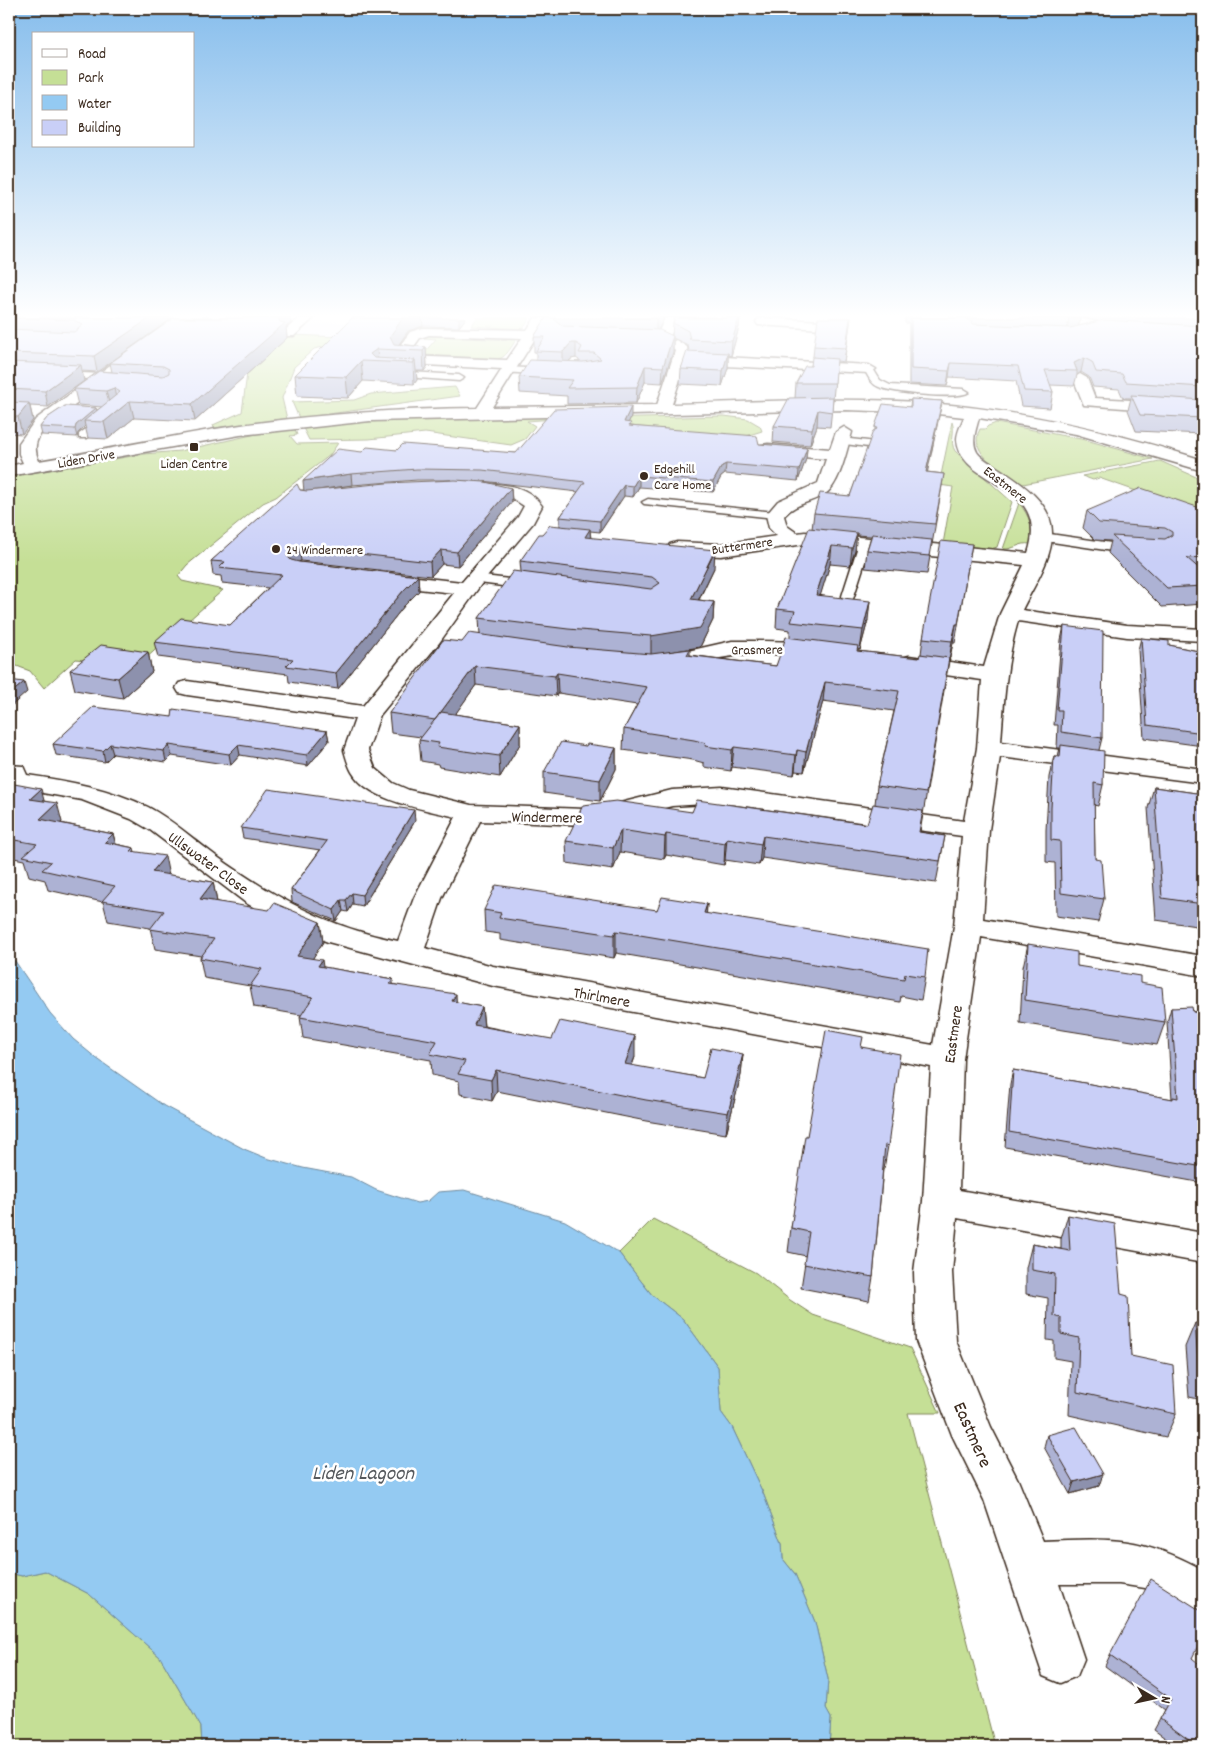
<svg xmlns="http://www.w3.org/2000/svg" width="1212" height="1755" font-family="Dekko,sans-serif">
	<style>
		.built { fill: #eff1fd }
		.green { fill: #c5df96; stroke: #80845a }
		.water { fill: #94caf2; stroke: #708a9d }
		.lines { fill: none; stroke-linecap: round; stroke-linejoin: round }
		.lane-casing { stroke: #3b2a1e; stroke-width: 3 }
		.street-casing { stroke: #3b2a1e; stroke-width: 3 }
		.lane { fill: #fff; fill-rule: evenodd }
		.street { fill: #fff; fill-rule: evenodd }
		.wall { fill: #adb2d4; stroke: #3b2a1e; fill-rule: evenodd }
		.shaded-wall { fill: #8d91ad; stroke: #3b2a1e }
		.building { fill: #c9cff7; stroke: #3b2a1e }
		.poi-dot { fill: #3b2a1e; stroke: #fff; stroke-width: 2 }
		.labels { text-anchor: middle; stroke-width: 5; stroke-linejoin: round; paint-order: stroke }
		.far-street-label { font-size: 14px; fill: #3b2a1e; stroke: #fff }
		.far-poi-label { font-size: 14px; fill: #3b2a1e; stroke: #fff; text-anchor: start }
		.street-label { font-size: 16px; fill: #3b2a1e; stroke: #fff }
		.near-street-label { font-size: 19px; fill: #3b2a1e; stroke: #fff }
		.near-water-label { font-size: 21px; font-style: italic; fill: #565a5e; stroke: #fff }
	</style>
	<rect width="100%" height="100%" fill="#fff"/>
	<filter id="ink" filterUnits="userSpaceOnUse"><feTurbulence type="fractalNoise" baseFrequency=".02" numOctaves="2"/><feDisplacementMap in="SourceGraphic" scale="10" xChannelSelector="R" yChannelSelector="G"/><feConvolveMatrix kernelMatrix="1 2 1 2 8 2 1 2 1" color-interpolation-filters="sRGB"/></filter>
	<g filter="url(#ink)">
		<!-- built -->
		<path class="built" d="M309,321L357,323L349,338L295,335Z"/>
		<!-- green -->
		<path class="green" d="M477,318H530L523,329L471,326Z
			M465,334L462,338L516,340C506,355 505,360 486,361L488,358L422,355L436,339L423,338L426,335Z
			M292,335L339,337L340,343L314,349L294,367L282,398L287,419L214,428L213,425L242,412L248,366L273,344Z
			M455,387L460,396L299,418L292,402L354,400L371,394Z
			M865,409L874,410L611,415L527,421L535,426L525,439L511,445L425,433L369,439L309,440L302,426L435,418Z
			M724,416L748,419L760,426L762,431L746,436L558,420Z
			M952,422C956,432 949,441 955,451L1012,502L997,547L991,549L943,544L953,487L939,485Z
			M996,423L1086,440L1153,459L1023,484C1006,473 966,454 980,429H985L988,426Z
			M279,429H295L297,435L290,436L297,444L338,443L330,455L276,497L263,503L187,565L178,576L182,581L223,590L136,667L76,659L44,688L30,671L9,663V477L144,454L180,451Z
			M1160,461L1203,480V517L1162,500L1099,478L1093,480L1082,476Z
			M1019,503C1030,517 1033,526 1030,544C1020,542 1014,550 1003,549Z
			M653,1219L756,1273L790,1300L813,1315L910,1348L940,1413H908L995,1746H829L831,1718L826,1709L828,1679L815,1622L795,1574L783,1559L782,1543L763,1493L732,1427L721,1412L718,1367L683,1319L652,1295L619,1253Z
			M45,1571L89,1594L160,1657L201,1727L202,1746H9V1573L22,1576Z"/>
		<!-- water -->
		<path class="water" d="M9,958L15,961L50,1013L73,1039L96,1058L164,1106L244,1149L266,1158L303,1168L351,1177L376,1190L417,1203L428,1201L438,1192L464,1190L565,1221L619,1253L652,1295L683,1319L718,1367L721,1412L732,1427L763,1493L782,1543L783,1559L795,1574L815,1622L828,1679L826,1709L831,1718L829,1746H202L201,1727L160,1657L89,1594L45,1571L22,1576L9,1573Z"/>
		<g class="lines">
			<defs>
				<path id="lane" d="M507,367L546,369L551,372L546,375L504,372V368Z
					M866,367H872L880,380L890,385L964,389L969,392C959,400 892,393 879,387C871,384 868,376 864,369Z
					M394,371L459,375L464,378L459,381L391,376L389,374Z
					M61,372L103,374L108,377L103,380L58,377L56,375Z
					M105,415L110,418L109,420L87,438H79V434Z
					M841,438L868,441L873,444L868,447L837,443V439Z
					M648,499L775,512L781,515L775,518L644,504L642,502Z
					M1043,533L1132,546L1138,550L1132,554L1039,540L1037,537L1039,534Z
					M865,539L871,543L854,596L853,599H843L842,596L859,543Z
					M475,575L527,581L533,585L527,589L471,582L469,579Z"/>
				<path id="street" d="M187,318H211L209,321L181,327L174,332L48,425C37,437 32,446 39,461C106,450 174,435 241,425C320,414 398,409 477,408L502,369L406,364L396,362L393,355L410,332L423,328L527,330L535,318H548L492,407L657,405L675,351L669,344L676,340L687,347L688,355L869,365L876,369L869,373L685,364L672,404C758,402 844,396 930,403C1025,411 1112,431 1203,460V471L1076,434L979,418C976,430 971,441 977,452C981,458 989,462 995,466C1018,481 1053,502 1052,534C1052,560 1033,587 1022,610L1127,625L1203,629V641L1127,637L1018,621C1006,662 1004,701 1001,742L1203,769V783L1000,757L989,830L983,919L1203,956V976L981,937L963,1059L959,1190L1203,1233V1263L957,1218L952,1272L956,1341L991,1427L1018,1480L1043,1541C1110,1538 1142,1536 1203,1570V1618L1145,1588L1119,1584H1059L1084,1659L1077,1676L1060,1683L1043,1676L984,1500L952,1435L916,1341L914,1272L923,1201L931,1067L493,986L328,942L287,926L246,903L150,830L131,819L82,800L9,787V765L23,766L27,775C69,781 111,789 148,807C173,820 194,840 216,856C275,898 327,927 398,941L414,898L456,817C425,809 369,802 352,772C348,765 346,757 344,750L355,719L187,695L179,693L176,688L179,683L187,681L363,706L454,593L382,585L375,583L372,579L375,575L382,573L462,582L518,517L524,506L510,497L468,492L465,488L468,484L474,483C499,484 527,483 542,506L533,523L482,583L439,643L380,715L368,750L375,768L393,783L409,790L471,805L585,809L604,807L672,790L722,787L964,821L977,748L982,680L909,670L901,668L898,663L901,658L909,656L984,667L1000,614L1024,565L805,544L721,556L677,554L670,552L667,548L670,544L677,542L721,544L777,536L769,528L766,515L778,501L818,483L826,459L768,454L762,453L760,449L762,445L768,444L830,449L836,432L844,427L852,432C847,449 840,485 825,494C811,503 795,503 784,516L787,526L797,533L805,532L1028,553C1052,480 959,488 957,439C957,432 962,423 964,417L929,413L847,410L370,421L240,435L9,476V466L23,463L19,454V443L36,419L164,326L172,321ZM429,335L522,338L507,360L407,356L420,338ZM722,803L962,836L954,926L933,1045L493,966L425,948L442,898L480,821L585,825L604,823L672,806Z
					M299,318H314L294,336H284L282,333Z
					M665,318H714L718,321L711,325L675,324L669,340L662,344L655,340Z
					M763,318L823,321L830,325L823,329L758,325L756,322L758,319Z
					M1059,318H1078L1127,328L1129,331C1120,342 1074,325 1061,321Z
					M1080,374L1087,378L1095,398L1203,404V414L1084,405L1073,378Z
					M732,641C764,641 796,640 827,647L830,652L827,657C809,661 790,654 773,654C735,653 701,661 665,670L657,668L654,663L657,658Z"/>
			</defs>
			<!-- lane casing -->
			<use href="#lane" class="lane-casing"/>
			<!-- street casing -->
			<use href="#street" class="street-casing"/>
			<!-- lane -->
			<use href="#lane" class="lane"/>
			<!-- street -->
			<use href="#street" class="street"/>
		</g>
		<!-- wall -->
		<path class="wall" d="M9,318H290L291,323L286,327L287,338L195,421L134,418L108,439L88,438L85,426L78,433L77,437L42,435L40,427L47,418L65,406L96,408L97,410L102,407L78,405L74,389L99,371L112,372L110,363L172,319L97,372L82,371L84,381L48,407L30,406L33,420L22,434L9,433Z
			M352,318H466L459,327L423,326L408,331L399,344L426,347L427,367L424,371H416L417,380L414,384L363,381L348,398L297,396L295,375Z
			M546,318H664L658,330L672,336L673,323L675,318H742L741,319H740L739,327L731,356L728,355V368L722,386L680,384L681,369L689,351L688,345L673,338V352L662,383L645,382L636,403L567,404V396L520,393L519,377L536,361V352H534V337ZM576,358L579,360V362H569L571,359Z
			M851,318L844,362L837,361L830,427L817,426L810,445L773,442L774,426L795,398L796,383L811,366L813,357L814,346Z
			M905,318H1069L1068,325L1069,318H1080L1079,326L1098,321L1084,318H1203V434L1136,431L1128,410L1131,398H1123L1119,389L1093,387L1089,377L1081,372L1077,375L1074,386L1050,385L1053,392L1050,408L1021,406L1016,381L949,377L947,386L909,384V323H905Z
			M911,399L942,401L939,416L927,472L944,474L927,574L865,568L867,550L871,536L856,535L855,551L850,566L830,564L820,595L868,620L860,650L858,649V651L919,658L921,654L923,638L972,544L955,643H953L949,661L920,832L945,836L936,883L762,858L759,865L725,860L724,865L666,855L664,859L620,852L613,870L567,863L566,841L692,812L867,824L875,804L877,786L894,711L823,701L804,772L795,771L794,775L732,767L731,771L704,767V763L693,760L623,750L624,729L637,705L558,693L556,696L476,685L455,714L520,724V744L500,777L439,767L438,764L421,761L419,740L421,737L391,733L389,713L462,642L480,635L479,618L521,572L520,561L542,534L560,526V517L578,492L482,481H460L511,488L512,502L458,566L442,564L431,576L301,561L298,562L418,576L419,591L404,606L338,689L289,682L288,674L158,657L154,642L230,625L268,588L222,583L221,576L213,575L211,561L300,490H304L362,452L397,450L516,453L631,417L628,423L631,426L759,444L807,448L806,459L798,481L725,474L721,477L713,492L639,487L633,497L624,496L600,532L590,531L591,538L714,568L699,600L714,602L713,620L700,647L689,649H690V655L776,666L790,638V630L776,628L777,609L812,529L814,513L850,496L875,430V426L910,406ZM417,480H451L311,491L352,485Z
			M1203,509V604L1162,607L1108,553L1111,541L1095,540L1083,528L1087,511Z
			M1064,626L1102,738L1099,750L1103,785L1098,806L1094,805L1095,859L1104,899L1098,922L1056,916L1055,863L1046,862V830L1049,777L1054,756H1058L1060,748H1057L1058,725H1054L1061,640Z
			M1141,638L1169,645L1203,652V746L1144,738L1138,650Z
			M148,652L152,672L123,698L75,690L70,670Z
			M172,717L327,731L329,741L308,766L240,755L231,765L172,756L166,762L113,754L105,762L56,755L53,744Z
			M616,748V769L600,801L544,793V772Z
			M9,783L44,801L62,822L61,823L113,834L116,844L134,848L135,852L169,875L213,882L217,902L320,922L323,942L312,959L323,967L393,979V984L456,1002L482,1007L484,1026L635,1057L632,1066L703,1078L743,1054L741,1075L726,1134L646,1121L497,1091L492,1101L460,1094L459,1081L432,1075L431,1060L303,1038L300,1017L301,1015L254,1007L250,986L204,978L200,958L201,956L155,949L150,928L108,921L103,902L48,890L45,880L29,876L24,860L9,857Z
			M1154,787L1203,794V927L1156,920L1148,808Z
			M415,821L363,906L353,904L348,912L343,911L336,921L292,902L291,890L320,850L243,838L241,828Z
			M707,904L706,914L925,977L921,1000L901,996L900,1002L616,953L614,958L500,940V934L485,932L484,910H657Z
			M1028,944L1077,966L1140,983L1165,1022L1157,1045L1020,1023L1023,967Z
			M1171,1008L1203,1013V1063H1201L1203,1080V1183L1005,1147L1010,1084L1013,1070L1172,1099L1167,1022Z
			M862,1047L888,1146L884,1169H883L873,1277L869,1301L801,1288L806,1256L788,1252L791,1228L807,1136Z
			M1068,1215L1121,1294L1131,1356L1176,1414L1166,1437L1069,1415L1071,1361L1054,1358V1341L1047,1340L1048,1298L1026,1294V1268L1032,1244L1061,1249V1239Z
			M1195,1323L1203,1325V1400L1189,1397L1185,1347Z
			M1047,1435L1099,1486L1070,1494L1044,1447Z
			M1110,1655L1192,1658L1203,1746H1176L1154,1730L1165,1710L1105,1666Z"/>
		<!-- shaded-wall -->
		<path class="shaded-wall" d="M150,318H180L171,319L97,372L94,356Z
			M278,318H290L291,323L286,327L287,338L195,421L192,404Z
			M403,318H422L423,326L408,331L395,350L390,336Z
			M459,318H466L459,327Z
			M657,318H664L656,334V319Z
			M739,318H740L739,327L731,356L732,341Z
			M850,318H851L844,362L846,348Z
			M965,318H973L972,326Z
			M1069,318H1080L1078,328L1067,330Z
			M673,336V352L662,383L663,367Z
			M571,343H576V358L571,359L563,368V352Z
			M426,347L427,367L424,371L423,351Z
			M377,349L378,362L370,354Z
			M728,353V368L722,386L723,371Z
			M1084,358L1081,372L1077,375V371L1074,363Z
			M415,360L417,380L414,384L413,363Z
			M361,361L363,381L348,398L346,377Z
			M951,363L949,377L947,386L949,371Z
			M81,365L84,381L48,407L45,391Z
			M645,366V382L636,403L637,387Z
			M114,388L117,404L110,407L106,391Z
			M130,401L134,418L108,439L104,422Z
			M942,401L939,416L924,489L926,472Z
			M29,403L33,420L22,434L18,417Z
			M631,407V417L624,432V422Z
			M96,408L98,416L84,421L85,426L78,433L77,437L75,429L76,425Z
			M818,410L817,426L810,445L812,429Z
			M807,448L806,459L798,481L799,470Z
			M726,464L725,474L721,477L713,492V482L722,466Z
			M351,474L352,485L304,492L303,481Z
			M639,476V487L633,497V486Z
			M624,485V496L600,532V521Z
			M511,488L512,502L458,566L457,552Z
			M590,529L591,546L585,537Z
			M857,533L855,551L850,566L852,548Z
			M832,546L830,564L815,613L816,595Z
			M299,547L301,561L292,564L287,556L290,549Z
			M441,550L442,564L431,576L430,562Z
			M715,550L714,568L690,617L691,599Z
			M418,576L419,591L404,606L338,689L336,673L403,591Z
			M870,601L868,620L860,650L863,630Z
			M714,602L713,620L700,647L651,655V636Z
			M956,624L953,643L949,661L952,641Z
			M148,652L152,672L123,698L118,678Z
			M475,666L476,685L437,740L435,720Z
			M557,673L558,693L556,696L555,676Z
			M24,682L27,692L9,708V695Z
			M825,682L823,701L804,772L806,752Z
			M520,724V744L500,777L499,756Z
			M327,731L329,741L308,766L307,755Z
			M110,744L113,754L105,762L103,751Z
			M169,745L172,756L166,762L164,751Z
			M238,745L240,755L231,765L229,754Z
			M734,747L732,767L731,771L732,750Z
			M616,748V769L600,801V780Z
			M797,750L795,771L794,775L796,755Z
			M41,789L46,808L30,799Z
			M57,803L62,822L46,838L40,819Z
			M414,810L415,821L363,906L362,895Z
			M621,830L620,852L613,870V848Z
			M113,834L118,853L105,842Z
			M666,834V855L664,859L665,837Z
			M763,836L762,858L759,865L761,844Z
			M727,838L725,860L724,865L725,843Z
			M165,856L169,876L152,872Z
			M213,882L217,902L200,899Z
			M352,893L353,904L348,912L346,900Z
			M341,900L343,911L336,921L334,910Z
			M707,904L706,926L704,913Z
			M320,922L323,942L301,977L297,956Z
			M616,931V953L614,958V935Z
			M322,960L325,981L318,966Z
			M456,994L457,1015L452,1001Z
			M482,1007L484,1028L474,1025Z
			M635,1036V1057L624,1085L625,1064Z
			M743,1054L741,1075L726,1134L728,1113Z
			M496,1070L497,1091L492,1101L491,1080Z
			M1103,1474L1099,1486L1070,1494L1074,1482Z"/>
		<!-- building -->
		<path class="building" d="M15,318H150L94,356L9,353V329L74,332L83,325L74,320Z
			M174,318H278L280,322L285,323L192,404L130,401L104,422L84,421L120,392L114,388L106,391L74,389L99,371L163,376L169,373V369L163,366L110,363Z
			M352,318H403L390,336L394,344L426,347L423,351L377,349L370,354L374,358L415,360L413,363L361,361L346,377L295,375Z
			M546,318H555L554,319L563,326L660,330L673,336L663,367L645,366L637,387L567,388L573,380L519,377L530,360L583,362L601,359L594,353H579L582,347L576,343H571L563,352L536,351L545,337H534Z
			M625,318H657L656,319Z
			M675,318H739L732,341L690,339L688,331L673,323Z
			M818,318H850L846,348L814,346Z
			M911,318H966L974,324L1070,328L1104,320L1203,326V373H1201L1203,377V387L1126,382L1122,374L1096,372L1092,362L1084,358L1074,363L1077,371L1045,370L1053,392L1024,391L1018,366L951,363L949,371L911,369Z
			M687,351L728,353L723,371L681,369Z
			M812,357L837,359L835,383H796L805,366H811Z
			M9,362L81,365L45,391L9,389Z
			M1131,395L1203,400V418L1140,415Z
			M833,397L832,412L818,410L812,429L774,426L789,398Z
			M911,399L942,401L926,472L944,474L935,524L814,513L820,493L850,496L873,431L877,429L875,426L883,404L911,407Z
			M9,402L29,403L18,417L9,416Z
			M65,406L96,408L76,425L75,429L40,427L47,418Z
			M631,407L624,422L631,423L629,426L757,436L759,444L807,448L799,470L726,464L722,466L713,482L639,476L633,486L624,485L600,521L560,517L585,482L482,470L417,469L351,474L303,481L338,449L362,452L367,447L397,450L403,444L516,453L554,409Z
			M455,480L485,482L511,488L457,552L441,550L430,562L299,547L290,549L287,556L291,560L299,562L418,576L403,591L336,673L286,666L293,659L154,642L181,618L230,625L282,575L219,568L225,562L211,561L297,484L300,490L307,491L386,483Z
			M1141,488L1203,509V557L1187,558L1203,572V586L1167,588L1112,536L1165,539L1172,535V532L1165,528L1099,523L1087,511Z
			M550,525L590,529L585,537L715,550L691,599L714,602L700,628L651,636L568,629L479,618L513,571L651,589L660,583L652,577L520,561L539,534H542Z
			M809,528L857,533L852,548L832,546L816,595L870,601L863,630L791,622L795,611L777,609Z
			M872,534L932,540L929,556L867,550Z
			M941,541L972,544L958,624H956L952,641L923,638Z
			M1064,626L1103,631L1102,738L1061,732L1062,710H1057Z
			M469,633L568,647L651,654L690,649L687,655L776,666L786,637L858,646L857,651L919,658L920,654L949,658L926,793L877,786L899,691L825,682L806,752L797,750L796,755L734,747L732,750L705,746L706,743L694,740L624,729L647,687L557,673L555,676L475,666L435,720L389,713L443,640L462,642Z
			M1141,638L1169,641V645L1203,652V733L1147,725Z
			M101,645L148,652L118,678L70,670Z
			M9,680L24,682L9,695Z
			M93,707L172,717L173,709L327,731L307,755L238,745L229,754L169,745L164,751L110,744L103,751L53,744Z
			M441,712L520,724L499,756L437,747L439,743L419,740Z
			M561,742L586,746L587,744L616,748L600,780L544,772Z
			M1061,745L1104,751L1103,785L1094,783L1095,859L1101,860L1104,899L1061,893L1060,841L1051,840V808L1054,756L1060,757Z
			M9,783L41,789L30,799L57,803L40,819L113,834L105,842L134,848L131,851L165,856L152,872L213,882L200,899L269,910L274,903L320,922L297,956L322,960L318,966L393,979L390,984L456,994L452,1001L482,1007L474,1025L552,1039L560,1021L635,1036L625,1064L703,1078L711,1048L743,1054L728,1113L646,1100L496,1070L491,1080L458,1074L465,1061L430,1054L437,1041L300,1017L313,997L250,986L262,969L200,958L214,939L150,929L164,911L102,901L115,886L42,870L51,862L23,856L37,844L9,839Z
			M1154,787L1203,794V904L1162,898Z
			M268,789L414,810L362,895L352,893L346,900H341L334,910L291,890L327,841L241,828Z
			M697,800L867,824L873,804L923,811L919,832L945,836L940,861L763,836L761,844L727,838L725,843L666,834L665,837L621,830L613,848L566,841L583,805L616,801L692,812Z
			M496,885L657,910L662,897L707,904L704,913L928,949L925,977L905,974L904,979L616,931L614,935L499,918L501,913L484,910Z
			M1028,944L1077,952V966L1140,976V983L1162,987L1165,1022L1025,1000Z
			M1192,1007L1193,1012L1203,1013V1048L1198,1047L1203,1080V1167L1009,1132L1013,1070L1173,1099V1097L1178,1098L1171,1008Z
			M826,1030L863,1037L861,1047L900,1054L888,1146L885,1145L873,1277L804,1264L809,1232L791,1228L805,1136H807Z
			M1068,1215L1115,1224L1121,1294L1128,1296L1131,1356L1173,1365L1176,1414L1077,1392L1079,1338L1061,1334V1318L1054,1316L1055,1274L1032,1270V1244L1070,1251Z
			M1195,1323L1203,1325V1374L1199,1373Z
			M1076,1427L1103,1474L1074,1482L1047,1435Z
			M1151,1579L1203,1612V1636L1192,1658L1203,1667V1746H1197L1160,1719L1171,1699L1110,1655Z"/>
	</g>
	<!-- sky -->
	<linearGradient id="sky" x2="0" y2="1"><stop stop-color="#86bdec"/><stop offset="0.56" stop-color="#fff"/><stop offset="1" stop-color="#fff" stop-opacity="0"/></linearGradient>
	<rect width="1212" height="563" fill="url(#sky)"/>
	<!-- markers -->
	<g class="poi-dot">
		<rect x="189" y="442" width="10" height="10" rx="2.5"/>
		<circle cx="644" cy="476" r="5"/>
		<circle cx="276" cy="549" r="5"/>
	</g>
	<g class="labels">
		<!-- far-street labels -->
		<g class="far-street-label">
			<text transform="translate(86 458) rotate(-10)" y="5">Liden Drive</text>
			<text transform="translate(1006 484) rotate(38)" y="5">Eastmere</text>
			<text transform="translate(742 545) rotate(-8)" y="5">Buttermere</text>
			<text transform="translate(757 649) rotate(-1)" y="5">Grasmere</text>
		</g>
		<!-- far-poi labels -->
		<g class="far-poi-label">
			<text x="194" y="468" text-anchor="middle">Liden Centre</text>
			<text x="654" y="473">Edgehill<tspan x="654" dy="16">Care Home</tspan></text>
			<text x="286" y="554">24 Windermere</text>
		</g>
		<!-- street labels -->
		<g class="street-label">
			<text transform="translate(547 816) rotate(1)" y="6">Windermere</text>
			<text transform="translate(209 862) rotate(36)" y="6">Ullswater Close</text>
			<text transform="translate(602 996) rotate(10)" y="6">Thirlmere</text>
			<text transform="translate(952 1034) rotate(-82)" y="6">Eastmere</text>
		</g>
		<!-- near-street labels -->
		<g class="near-street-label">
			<text transform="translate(974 1434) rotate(66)" y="7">Eastmere</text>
		</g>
		<!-- near-water labels -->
		<g class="near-water-label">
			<text x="363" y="1479">Liden Lagoon</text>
		</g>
	</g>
	<!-- margin -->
	<rect width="1212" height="1755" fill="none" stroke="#fff" stroke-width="30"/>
	<rect x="15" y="15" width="1182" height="1725" fill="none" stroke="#3b2a1e" stroke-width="2" filter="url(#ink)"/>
	<!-- legend -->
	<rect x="32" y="32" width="162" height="115" fill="#ffffff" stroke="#b1aaa5"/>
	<rect x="42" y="49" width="25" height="8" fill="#ffffff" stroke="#b1aaa5"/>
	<text x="78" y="58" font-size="15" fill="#3b2a1e">Road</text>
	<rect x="42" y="70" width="25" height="15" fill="#c5df96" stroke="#b1aaa5"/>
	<text x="78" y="82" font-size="15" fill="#3b2a1e">Park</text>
	<rect x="42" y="95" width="25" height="15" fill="#94caf2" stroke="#b1aaa5"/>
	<text x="78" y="108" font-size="15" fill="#3b2a1e">Water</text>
	<rect x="42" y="120" width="25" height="15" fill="#c9cff7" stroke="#b1aaa5"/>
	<text x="78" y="132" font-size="15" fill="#3b2a1e">Building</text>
	<!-- north arrow -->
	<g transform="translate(1154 1698) rotate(99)" stroke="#ffffff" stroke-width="4" paint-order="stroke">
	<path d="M0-4L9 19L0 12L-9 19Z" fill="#3b2a1e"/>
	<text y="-8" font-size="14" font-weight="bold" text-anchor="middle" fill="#3b2a1e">N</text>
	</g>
</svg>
